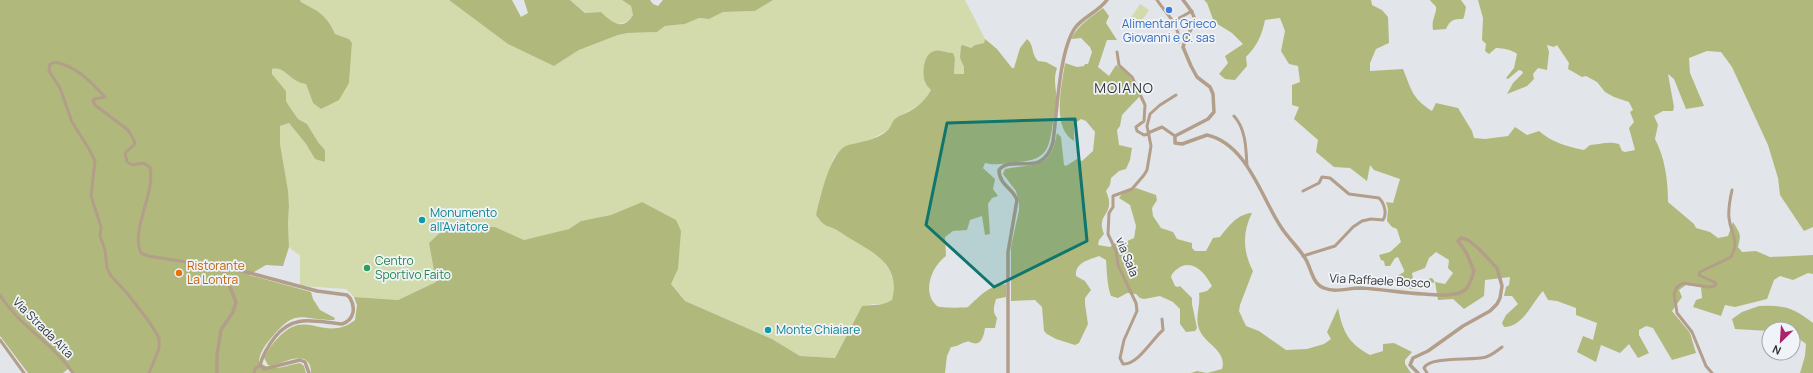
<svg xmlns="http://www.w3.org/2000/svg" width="1813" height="373" font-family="Manrope,sans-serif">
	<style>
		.green { fill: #d3dbad }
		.forest { fill: #b0b97b; fill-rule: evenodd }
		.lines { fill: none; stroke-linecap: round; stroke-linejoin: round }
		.minor { stroke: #b39e8a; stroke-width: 3 }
		.tertiary { stroke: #b39e8a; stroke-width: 3.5 }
		.marked { fill: #0f766e; fill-opacity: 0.2; stroke: #0f766e; stroke-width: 3; stroke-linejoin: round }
		.shop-dot { fill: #3f7fe0; stroke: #f0f4f8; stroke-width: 1.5 }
		.culture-dot { fill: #0f9aa8; stroke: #f0f4f8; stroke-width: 1.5 }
		.leisure-dot { fill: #2e9e5b; stroke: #f0f4f8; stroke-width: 1.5 }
		.food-dot { fill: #e8710a; stroke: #f0f4f8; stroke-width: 1.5 }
		.labels { text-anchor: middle; stroke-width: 3.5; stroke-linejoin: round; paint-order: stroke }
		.shop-label { font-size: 12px; fill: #366cbe; stroke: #f0f4f8 }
		.culture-label { font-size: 12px; fill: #0d838f; stroke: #f0f4f8; text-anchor: start }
		.street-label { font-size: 12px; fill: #323335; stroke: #f0f4f8 }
		.leisure-label { font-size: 12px; fill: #27864d; stroke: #f0f4f8; text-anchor: start }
		.food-label { font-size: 12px; fill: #c56008; stroke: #f0f4f8; text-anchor: start }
		.quarter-label { font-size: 14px; letter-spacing: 1px; fill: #323335; stroke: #f0f4f8 }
	</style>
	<rect width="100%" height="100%" fill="#e2e6eb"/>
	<!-- green -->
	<path class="green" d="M300,0H449L554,66L579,50L618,35L628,33L657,32L665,26L685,24L699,18L709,19L723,12L755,11L773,0H965L985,39L984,43L975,45L971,48L964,45L960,58L964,67V74H954L955,58L949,53L938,51L925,83L931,90L926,98L919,105L896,118L888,130L866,142L846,146L834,157L821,193L816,215C826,230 828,224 840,232C867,251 902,260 892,301L883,305L873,304L862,306L835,358L800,356L772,339L685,301L671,284L678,269L642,202L611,215L581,221L569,229L545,236L524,240L495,227L429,243L436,282L398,300L354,297L346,289L300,286V255L296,253L289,247L288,223L289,206L280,144V126L289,123L306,144L315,159L325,161V150L318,142L307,124L298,119L289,106L286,101V91L272,74V69C283,66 288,77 297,81C300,83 303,83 306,84L313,103L349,83L352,43L349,39L335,34C327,15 318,11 301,2Z
		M570,0H622L631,6L633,15C628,23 620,25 611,23L601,12L586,13Z
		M1140,4L1149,10L1137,28L1128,22Z"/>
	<!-- forest -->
	<path class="forest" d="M0,0H300L301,2C318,11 327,15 335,34L349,39L352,43L349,83L339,100L321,109L313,103L306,84C303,83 300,83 297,81C288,77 283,66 272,69V74L286,91V101L289,106L298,119L307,124L318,142L325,150V162L315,159L306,144L289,123L280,126V144L288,191L289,206L288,223L289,247L283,266L266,265L249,275L311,292L313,299L320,310L335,318L334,320C301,320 297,307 272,337C266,344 259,353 259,362C273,373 283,366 300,363L304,366L306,373H71L68,369L63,373H28L0,336Z
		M449,0H512L521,17L528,13L524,0H570L585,13L601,12C611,22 623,32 633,15L631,6L622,0H650L653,4L658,6L663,0H773L755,11L723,12L709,19L699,18L685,24L665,26L657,32L628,33L618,35L579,50L554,66L508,44Z
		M1204,0H1371L1372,5L1382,10L1388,17L1389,43L1376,49L1370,63V71L1403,69C1412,91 1412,98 1432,111L1436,103L1458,108L1472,131L1474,138L1485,139L1508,136L1515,127L1527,135L1539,131C1551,142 1568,147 1584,150L1590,145C1600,144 1609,141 1619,144L1622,151L1625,152L1635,150L1629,128L1634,122L1630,112L1633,110L1629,102L1614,97L1605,92L1597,82L1586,76L1582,77L1568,69L1569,63L1557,45L1554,47L1547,45L1549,52L1547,70L1538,68L1533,74L1534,79L1527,86L1507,94L1513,83L1523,73L1522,71L1519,70L1508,79L1506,78L1514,68L1517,54C1513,50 1502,48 1496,48L1489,54L1485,51L1486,44L1482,40L1483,18L1478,0H1813V227L1804,231L1780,195L1778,178L1768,145L1732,67L1721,52L1707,51L1689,58L1690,73L1704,106L1686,109L1674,79L1668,74L1674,107L1673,111H1663L1654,116L1658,125L1655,139C1665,158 1668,180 1668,202L1694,224L1696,228L1710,232L1718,238L1728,236L1733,222C1741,235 1741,234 1738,247L1742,252L1756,251L1770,257L1813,255V274L1808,273L1793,280L1780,276L1774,280L1767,299L1735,307L1725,305L1721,316L1693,307L1696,300L1702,298L1701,287L1686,285L1679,290L1682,297L1672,311L1690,333L1696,353L1672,360L1653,328L1646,326L1639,330V335L1649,353L1638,358L1629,344L1620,353L1601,345L1596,362L1577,352L1583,336L1593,340L1597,323L1576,315V308L1557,301L1548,300L1543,291C1531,304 1523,327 1504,327L1502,323L1506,315L1518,304L1512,296H1504L1506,287L1509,285L1510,277L1485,280L1484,296L1464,309L1453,299L1438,300L1435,282L1411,289L1403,283L1395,282L1394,280L1397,276L1404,272V270L1398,257L1395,258L1390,266H1385L1384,261L1381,260L1379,255L1390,252L1401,242L1397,229L1392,227L1387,221L1388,209L1386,202L1393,203L1400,179L1374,170L1370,165L1367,181L1350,168L1334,167L1316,152L1318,140L1294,119L1299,107L1292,105V85L1300,82L1298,66L1289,64L1281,51L1285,31L1280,18L1265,20C1262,35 1257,46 1246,57L1247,66L1235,80L1225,79L1219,74L1228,63L1225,56L1243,44L1232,33L1214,22L1207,3ZM1436,252L1449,260L1448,268L1453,273L1445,284L1435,282L1432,278L1420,281L1413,279L1412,273L1425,268L1429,258Z
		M1430,0H1461L1466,7L1464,17L1463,19C1453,19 1450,20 1446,29L1433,30C1431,20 1437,13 1436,7C1435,5 1431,2 1430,0Z
		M1103,8L1109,16L1106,23L1117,40H1107L1098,67L1109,76L1116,65L1128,73L1140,96L1122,115L1120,126L1117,130L1119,145L1132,148L1130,160L1126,169L1119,171L1111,178L1110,185L1106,191C1117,216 1095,212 1104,234L1099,240L1098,245L1110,247L1116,242L1123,243L1134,238L1136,226L1130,205L1119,198L1122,194L1136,188L1156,195L1157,200L1152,208L1153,216L1161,228L1173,232L1177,239L1192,243V248L1195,251H1206L1213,238L1220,237C1229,226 1237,214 1252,213C1242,233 1243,252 1253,271L1240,305L1239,311L1246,326L1259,331L1286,350L1307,349L1324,344L1331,339L1327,332L1338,308C1343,332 1348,343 1370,355L1383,351V344L1394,343L1412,352L1405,360V364L1411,373H1191L1197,371L1207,373L1222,369C1227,352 1208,345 1201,333C1193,319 1201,307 1199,293L1207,291L1212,286C1206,275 1196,261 1182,266C1177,269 1173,271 1171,277L1175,286L1178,287L1180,286L1192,298V304L1197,328L1195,331L1186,332L1180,324V309L1173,302L1160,296L1144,299L1140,298L1136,294L1127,293L1118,298L1111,296C1107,285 1107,272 1106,260L1099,256C1088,260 1075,263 1076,276L1085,281L1091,290L1085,298V304L1088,324L1079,343L1075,345L1056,339L1047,334L1044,331L1042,307L1035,300L1011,301V247L1019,210V202L1016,191L1003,174L1005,169C1036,163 1050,171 1057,133L1061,137L1064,165L1066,166L1077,159L1082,161L1093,151L1095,132L1086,121L1081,119L1074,124V141C1051,128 1062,85 1065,63L1077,67L1084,66L1085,64H1088L1092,52L1090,47L1081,38L1071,39C1079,24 1090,18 1103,8Z
		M985,39L997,49L1012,68H1014L1020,48L1027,39C1035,46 1030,52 1038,61L1046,62L1057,68C1054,77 1055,82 1056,92C1057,101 1055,112 1053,122C1049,148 1048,160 1018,162C1006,163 996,166 985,163L983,168L995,179L993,189L998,196L992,198L988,204L990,234L985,235L982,216L970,220L967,230L953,231L945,237L946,256C932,266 921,292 937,306C939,308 964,308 968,307C981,295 988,286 1006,284V297L996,299C994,307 992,312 997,318L995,328H985C984,334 982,346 973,343C968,342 971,341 966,342C961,343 957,347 951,347L947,356L945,373H311C311,348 286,361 272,366L268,365L264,358C267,351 273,343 278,338C304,310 318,336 345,326C348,325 352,322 355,320L357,305L354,297L398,300L436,282L429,243L446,227H495L524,240L569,229L581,221L611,215L642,202L676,220L681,231L678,269L671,284L685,301L772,339L800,356L835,358L862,306C875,304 880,307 892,300C902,260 867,251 840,232C828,224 826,230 816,215C820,198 830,151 848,145C861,142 877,140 888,130C891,127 892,121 896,118C900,115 905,114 910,111C919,106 926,99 931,90C929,88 926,85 925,82C922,74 923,54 934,51C940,49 946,53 953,53L955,58L954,74H964V67L960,58L961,46L963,45L971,48L975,45L984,43Z
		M1759,306C1783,305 1793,307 1813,323V373H1800L1805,356L1806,344L1798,338L1793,336V329H1769V331L1735,329L1732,319L1742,312Z"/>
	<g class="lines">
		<!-- minor -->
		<path class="minor" d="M1157,0C1166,14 1179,23 1179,42
			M1174,21L1192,11
			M1117,52L1119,65L1132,77L1145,105L1144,121L1136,127L1137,131L1144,135L1149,134
			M1234,116C1246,129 1246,149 1247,166
			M1148,133L1162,127L1175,136
			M1303,256L1335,246L1353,227L1362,221L1371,219L1383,220C1387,214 1385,204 1379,198L1349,194L1330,178L1322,177L1319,183L1303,191
			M0,295C19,326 53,343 73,373
			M1162,319L1163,330C1153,338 1138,365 1123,364L1120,358L1124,340L1137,311L1136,303L1118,265L1116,251L1108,234L1109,213L1113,207V196L1132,189L1144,175L1147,170L1151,146L1147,126L1150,114L1160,105L1176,95
			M0,340L24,373
			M149,373L159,349V338L150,323L127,293L111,276L107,268L105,250L100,236L101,227L91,196L95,161L89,149L72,122L60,88L49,71L50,64C55,61 59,63 65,65C82,72 92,83 105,97L94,99L93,101L95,105L128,130L135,142L134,145L125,153L127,162L133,165L143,163L150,167C156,193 130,230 141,253L148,256L193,263L231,268
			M254,373L255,369L260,365
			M1427,373L1424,368C1430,356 1472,361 1486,357C1492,355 1497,351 1502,347
			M1712,373L1706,366L1692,332L1677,313L1674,294L1677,287L1683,283L1708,287L1715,286L1716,283L1699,275L1700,272L1731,257C1740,240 1731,235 1729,218C1728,209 1730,199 1732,190"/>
		<!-- tertiary -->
		<path class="tertiary" d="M1183,0C1205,27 1190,21 1183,47L1191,66L1197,77L1210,87L1213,94L1214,112L1208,119L1175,136V143L1182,144L1207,135C1247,144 1261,197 1281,227C1288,238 1298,247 1305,258C1311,267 1312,284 1324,288C1335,293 1348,288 1360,288C1381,289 1402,293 1423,294C1435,295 1456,297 1465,290C1470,286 1472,277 1474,271L1466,252L1458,241L1461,238L1468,240L1478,248L1497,268L1502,286L1500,298L1497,304L1490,311L1463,326L1428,351L1413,358L1410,365L1418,373
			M217,373V355L221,330L233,312L236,302L224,273V271L231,268L317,291L347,295L350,298C356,308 354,320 342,324C315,322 294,313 275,337C268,346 263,354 260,365L264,369L300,360L305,362L309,373
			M1008,373V252L1017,200C1013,188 999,185 999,170C1012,153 1043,180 1053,142C1057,113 1059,51 1075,28C1083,17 1098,12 1107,0"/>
	</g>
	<!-- marked area -->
	<path class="marked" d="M1075,119L1087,241L994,287L926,225L947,123Z"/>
	<!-- markers -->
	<circle class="shop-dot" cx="1169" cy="10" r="4"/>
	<g class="culture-dot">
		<circle cx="422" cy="220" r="4"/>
		<circle cx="768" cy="330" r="4"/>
	</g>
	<circle class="leisure-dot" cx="367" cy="268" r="4"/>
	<circle class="food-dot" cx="179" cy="273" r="4"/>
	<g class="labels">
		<!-- shop labels -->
		<g class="shop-label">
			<text x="1169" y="28">Alimentari Grieco<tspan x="1169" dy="14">Giovanni e C. sas</tspan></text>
		</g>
		<!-- culture labels -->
		<g class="culture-label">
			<text x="430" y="217">Monumento<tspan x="430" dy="14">all'Aviatore</tspan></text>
			<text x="776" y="334">Monte Chiaiare</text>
		</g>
		<!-- street labels -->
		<g class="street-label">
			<text transform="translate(1127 257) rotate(68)" y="4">via Sala</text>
			<text transform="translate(1380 281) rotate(3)" y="4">Via Raffaele Bosco</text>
			<text transform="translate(43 328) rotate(45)" y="4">Via Strada Alta</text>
		</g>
		<!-- leisure labels -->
		<g class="leisure-label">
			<text x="375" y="265">Centro<tspan x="375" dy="14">Sportivo Faito</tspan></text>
		</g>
		<!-- food labels -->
		<g class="food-label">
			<text x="187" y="270">Ristorante<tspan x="187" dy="14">La Lontra</tspan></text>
		</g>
		<!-- quarter labels -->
		<g class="quarter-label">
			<text x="1124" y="93">MOIANO</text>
		</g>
	</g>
	<!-- north arrow -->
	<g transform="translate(1781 341) rotate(205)"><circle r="19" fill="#f0f4f8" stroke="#a4a7aa"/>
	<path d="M0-3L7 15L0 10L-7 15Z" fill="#aa246d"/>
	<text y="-6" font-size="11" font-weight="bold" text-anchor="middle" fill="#323335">N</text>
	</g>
</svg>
